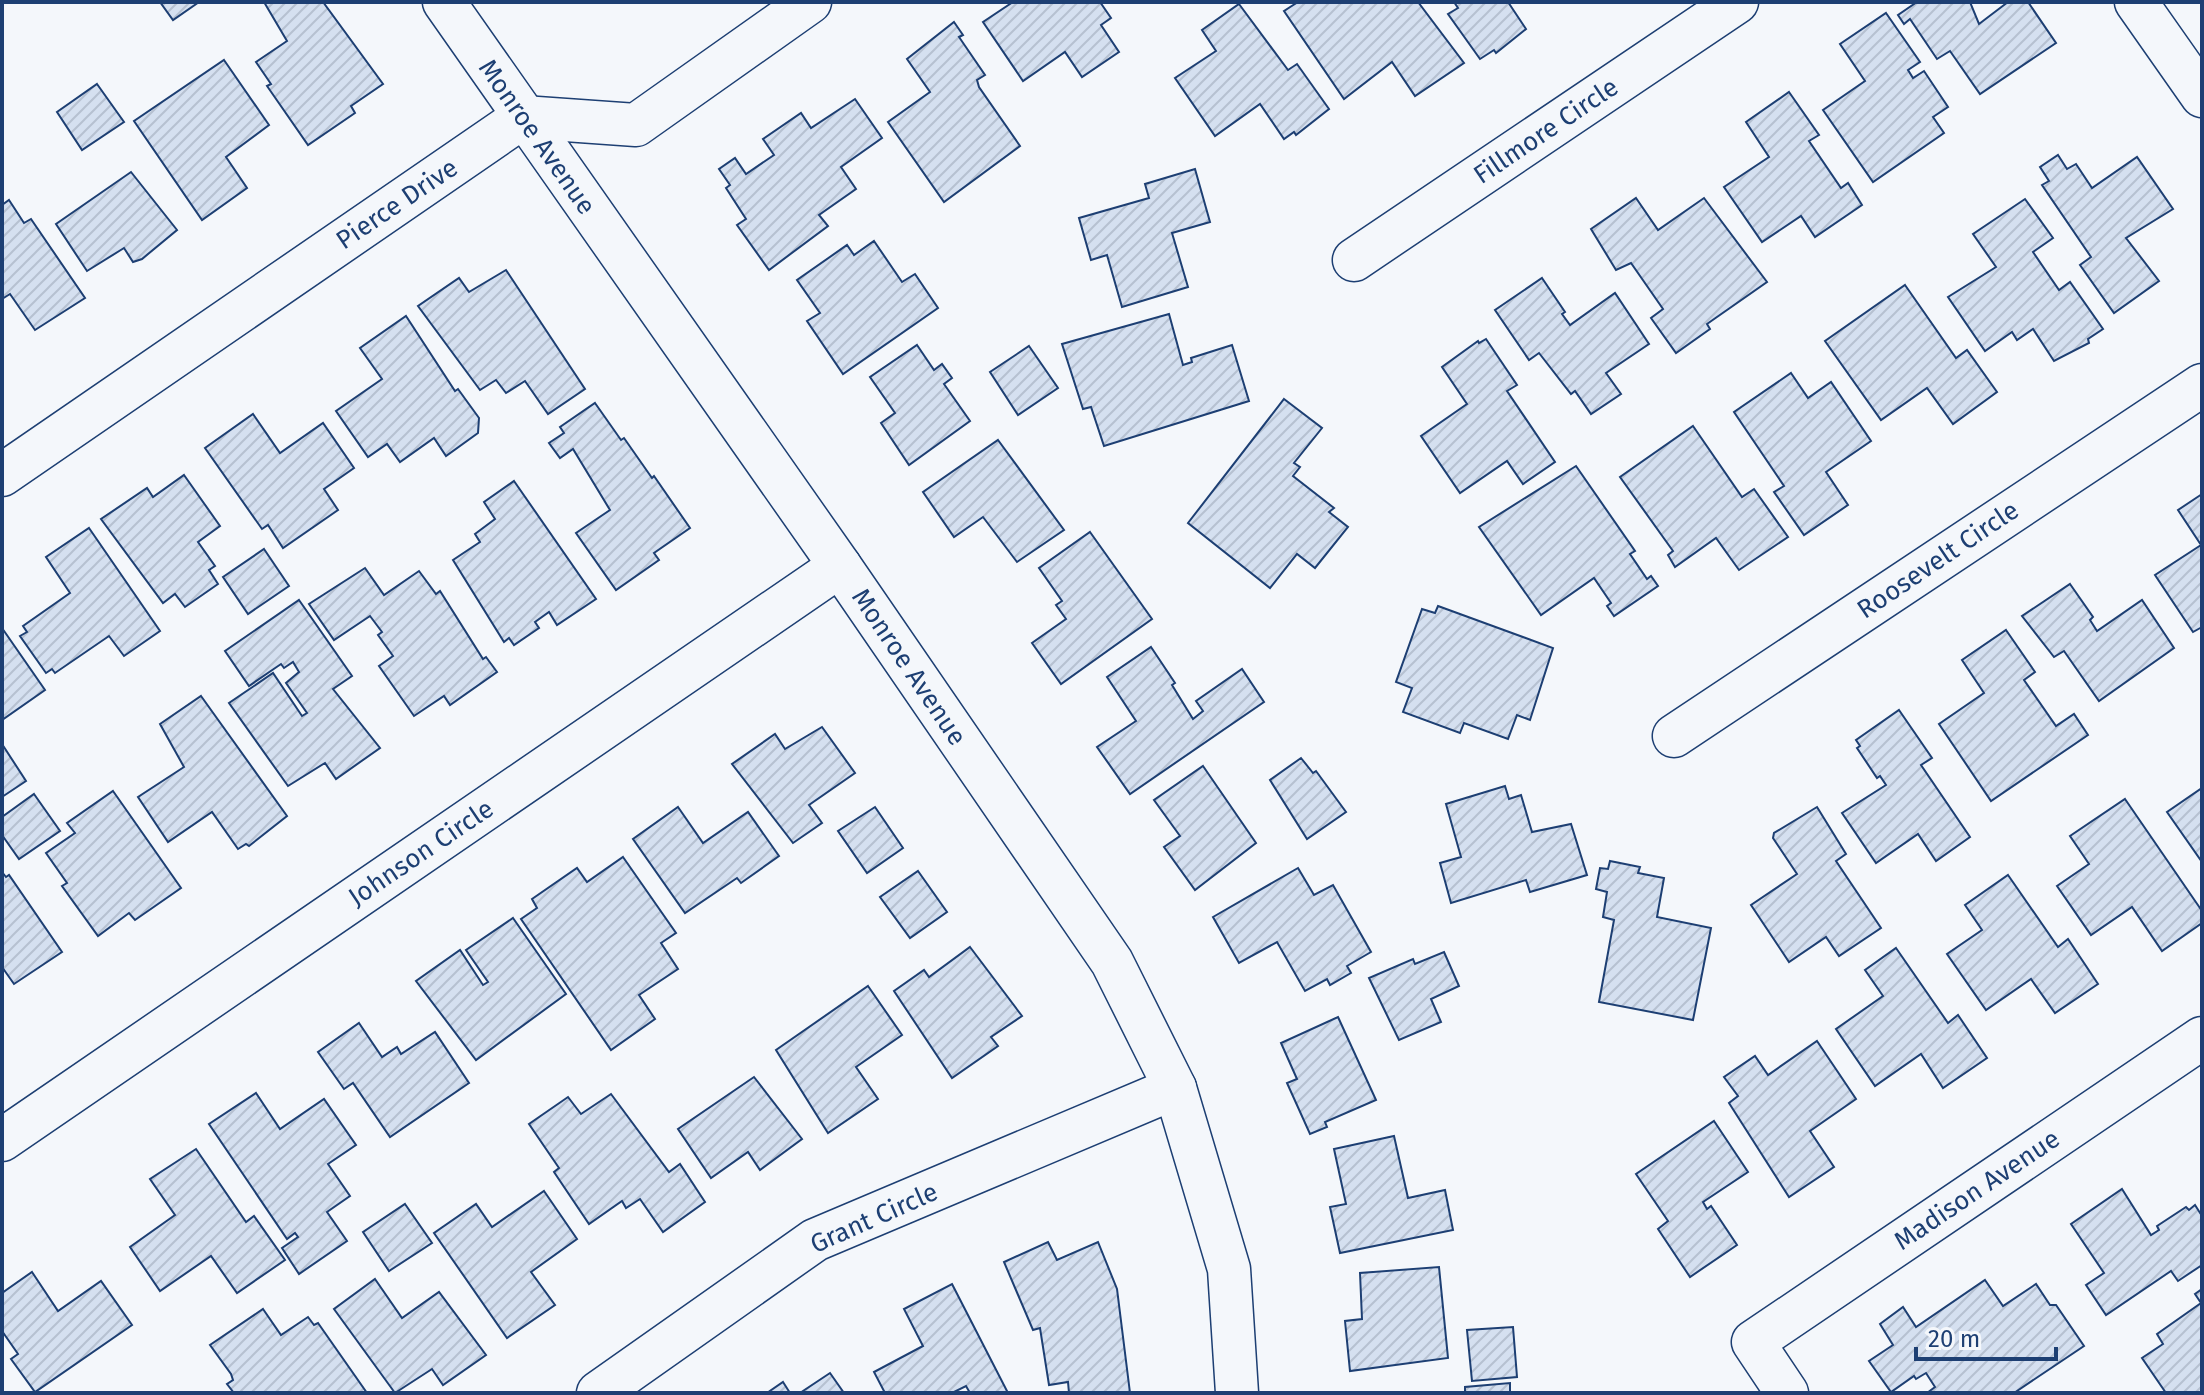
<svg xmlns="http://www.w3.org/2000/svg" width="2204" height="1395" font-family="'Fira Sans',sans-serif">
<defs>
<pattern id="building-hatch" width="6" height="6" patternUnits="userSpaceOnUse" patternTransform="scale(2)"><rect width="6" height="6" fill="#d5e0f0"/><path d="M-1 1l2-2M0 6l6-6M5 7l2-2" fill="none" stroke="#b6c1d1"/></pattern>
</defs>
<rect width="100%" height="100%" fill="#f4f7fb"/>
<!-- building -->
<g fill="url(#building-hatch)" stroke="#1d3f73" stroke-width="2">
<path d="M160,2H199L173,20Z"/>
<path d="M264,2H323L383,84L351,106L355,113L308,145L267,86L271,84L256,62L287,41Z"/>
<path d="M1013,2H1100L1111,18L1101,25L1119,52L1082,77L1065,52L1023,81L983,22Z"/>
<path d="M1298,2H1418L1464,63L1415,96L1392,62L1344,99L1284,11Z"/>
<path d="M1454,2H1508L1526,29L1496,53L1494,50L1480,59L1448,14L1458,8Z"/>
<path d="M1917,2H1970L1979,24L2008,2H2028L2056,43L1980,94L1950,51L1937,59L1910,19L1904,24L1898,15Z"/>
<path d="M1239,4L1288,70L1297,64L1329,109L1296,135L1294,132L1284,139L1260,104L1215,136L1175,78L1216,51L1202,30Z"/>
<path d="M1886,13L1920,62L1908,70L1913,78L1924,71L1948,107L1933,117L1944,133L1873,182L1823,110L1865,81L1840,44Z"/>
<path d="M954,22L963,35L959,37L985,75L977,80L979,87L1020,146L944,202L888,122L930,92L907,59Z"/>
<path d="M224,60L269,125L226,157L247,188L202,220L134,121Z"/>
<path d="M97,84L124,122L82,150L57,112Z"/>
<path d="M1789,92L1819,135L1809,141L1841,188L1848,183L1862,205L1815,237L1801,216L1762,242L1724,187L1769,157L1746,122Z"/>
<path d="M855,99L882,138L841,167L856,189L819,215L828,226L769,270L737,225L746,219L726,188L730,185L719,169L735,158L746,174L774,155L763,139L801,113L811,128Z"/>
<path d="M2058,155L2067,169L2076,164L2092,188L2137,157L2173,209L2126,238L2159,281L2114,313L2080,265L2091,257L2042,185L2049,181L2040,167Z"/>
<path d="M1195,169L1210,222L1172,233L1188,287L1122,307L1107,255L1091,260L1079,218L1149,198L1145,184Z"/>
<path d="M131,172L177,230L142,259L133,262L124,248L87,271L56,224Z"/>
<path d="M1636,198L1658,230L1704,198L1767,282L1707,324L1710,329L1676,353L1651,318L1663,309L1631,263L1616,270L1591,229Z"/>
<path d="M2025,199L2053,238L2033,252L2059,290L2070,282L2103,329L2088,339L2089,343L2054,361L2033,329L2017,340L2012,332L1985,351L1948,297L1996,267L1973,234Z"/>
<path d="M9,200L24,223L31,219L85,298L35,330L10,294L2,299V205Z"/>
<path d="M874,241L902,282L915,274L938,308L843,374L807,321L820,313L797,280L847,245L854,255Z"/>
<path d="M506,270L585,389L548,414L525,381L506,393L496,380L480,390L418,306L459,278L469,292Z"/>
<path d="M1542,278L1565,312L1562,314L1570,325L1615,293L1649,344L1606,373L1621,394L1591,414L1575,391L1571,394L1539,353L1529,360L1495,310Z"/>
<path d="M1905,285L1956,358L1967,350L1997,392L1953,424L1927,388L1881,420L1825,341Z"/>
<path d="M1169,314L1183,365L1192,362L1191,358L1232,345L1249,401L1104,446L1091,407L1083,409L1062,344Z"/>
<path d="M406,316L455,391L458,389L479,418L478,433L446,456L434,438L400,462L387,444L368,457L336,411L382,379L360,348Z"/>
<path d="M1486,339L1517,385L1507,391L1555,462L1523,484L1507,461L1460,493L1421,436L1467,404L1442,367L1478,341L1479,343Z"/>
<path d="M917,345L934,370L942,364L952,378L944,384L970,421L909,465L881,423L895,413L870,377Z"/>
<path d="M1029,346L1058,388L1018,415L990,372Z"/>
<path d="M1791,373L1808,398L1831,382L1871,441L1826,472L1848,505L1804,535L1774,492L1784,486L1734,412Z"/>
<path d="M1284,399L1322,428L1294,463L1300,467L1293,476L1334,508L1329,512L1348,527L1315,568L1297,554L1270,588L1188,523Z"/>
<path d="M595,403L621,440L624,438L652,478L654,476L690,528L654,553L659,560L616,590L576,533L610,510L573,449L560,458L549,443L564,433L560,427Z"/>
<path d="M253,414L280,453L323,423L354,468L324,489L338,510L283,548L268,525L262,529L205,448Z"/>
<path d="M1693,426L1742,497L1754,489L1788,537L1739,570L1716,538L1675,567L1668,555L1673,551L1620,477Z"/>
<path d="M998,440L1064,530L1017,562L983,517L954,537L923,492Z"/>
<path d="M1576,466L1635,551L1630,554L1647,579L1651,576L1658,586L1614,616L1607,606L1611,603L1594,578L1541,615L1479,527Z"/>
<path d="M184,475L220,526L198,542L215,566L209,570L218,584L185,607L175,594L163,603L101,519L147,488L153,497Z"/>
<path d="M514,481L596,599L557,625L549,612L535,622L539,628L514,645L509,638L504,642L453,560L480,542L475,534L495,519L484,502Z"/>
<path d="M2202,494V627L2193,632L2155,575L2201,545L2178,510Z"/>
<path d="M89,528L160,631L124,656L109,636L55,673L52,669L46,673L20,636L27,632L23,626L70,593L46,557Z"/>
<path d="M1090,532L1152,619L1061,684L1032,643L1066,619L1056,605L1062,601L1039,568Z"/>
<path d="M264,549L289,586L248,614L223,577Z"/>
<path d="M365,568L384,595L419,571L436,594L440,591L483,659L486,657L497,672L450,705L444,696L414,716L379,666L393,656L378,635L382,632L370,616L334,640L309,604Z"/>
<path d="M2070,584L2093,617L2090,620L2097,631L2142,600L2174,648L2099,701L2064,651L2054,657L2022,616Z"/>
<path d="M299,600L352,676L333,689L380,748L336,779L325,763L288,786L229,703L273,673L302,716L307,713L286,683L299,672L293,662L284,668L281,664L249,686L225,651Z"/>
<path d="M1438,606L1553,648L1530,720L1517,715L1508,739L1464,723L1460,733L1403,712L1412,688L1396,682L1422,609L1435,613Z"/>
<path d="M2,628L45,690L2,720Z"/>
<path d="M2006,630L2035,672L2024,680L2056,726L2074,714L2088,735L1991,801L1939,724L1984,693L1962,660Z"/>
<path d="M1151,647L1175,683L1172,685L1193,719L1203,711L1196,701L1242,669L1264,702L1130,794L1097,747L1136,721L1107,677Z"/>
<path d="M201,696L287,816L249,846L246,844L238,849L212,812L168,842L138,797L184,767L160,724Z"/>
<path d="M1899,710L1932,758L1921,765L1970,837L1936,861L1918,834L1876,863L1842,813L1886,785L1880,776L1877,778L1857,748L1860,746L1856,740Z"/>
<path d="M822,727L855,773L809,805L822,823L793,843L732,764L775,734L785,749Z"/>
<path d="M2,744L26,781L2,797Z"/>
<path d="M1301,758L1313,773L1316,771L1346,812L1307,839L1270,780Z"/>
<path d="M1203,766L1256,843L1195,890L1164,847L1180,836L1154,800Z"/>
<path d="M1505,786L1509,799L1521,795L1532,832L1571,824L1587,875L1530,892L1526,880L1451,903L1440,863L1461,857L1446,804Z"/>
<path d="M2202,788V862L2167,812Z"/>
<path d="M113,791L181,888L135,920L129,913L98,936L62,886L67,883L46,853L75,833L67,823Z"/>
<path d="M34,794L60,831L19,859L2,835V817Z"/>
<path d="M2125,799L2202,911V923L2162,951L2132,907L2091,935L2057,886L2089,864L2070,836Z"/>
<path d="M678,807L703,843L748,812L779,856L741,883L737,878L685,913L633,839Z"/>
<path d="M875,807L903,848L867,873L838,831Z"/>
<path d="M1817,807L1846,854L1836,861L1881,928L1839,956L1826,937L1789,962L1751,905L1797,874L1773,838L1774,833Z"/>
<path d="M623,857L676,933L661,943L678,969L639,995L655,1019L611,1050L521,919L537,908L532,899L577,868L587,882Z"/>
<path d="M1610,861L1640,867L1638,873L1664,878L1657,917L1711,928L1693,1020L1599,1002L1614,920L1603,917L1607,892L1596,889L1600,868L1608,869Z"/>
<path d="M1298,868L1314,895L1333,885L1371,952L1347,966L1351,973L1330,985L1327,979L1305,991L1277,942L1239,963L1213,917Z"/>
<path d="M918,871L947,912L910,938L880,897Z"/>
<path d="M2,872L6,877L9,875L62,952L14,984L2,967Z"/>
<path d="M2008,875L2058,947L2068,939L2098,984L2055,1013L2031,979L1986,1010L1947,954L1982,930L1965,905Z"/>
<path d="M513,918L566,994L476,1060L416,981L460,950L483,985L488,982L466,950Z"/>
<path d="M970,947L1022,1016L991,1037L998,1046L952,1078L894,991L924,970L929,977Z"/>
<path d="M1896,948L1948,1023L1958,1015L1987,1058L1943,1088L1921,1054L1875,1086L1836,1029L1883,996L1865,970Z"/>
<path d="M1444,952L1459,986L1431,999L1441,1022L1399,1040L1369,978L1413,959L1415,964Z"/>
<path d="M868,986L902,1035L856,1067L878,1099L828,1133L776,1050Z"/>
<path d="M1338,1017L1376,1100L1325,1122L1327,1127L1310,1134L1287,1083L1297,1079L1281,1043Z"/>
<path d="M359,1023L382,1057L397,1047L401,1054L435,1032L469,1083L390,1137L353,1083L344,1089L318,1052Z"/>
<path d="M1817,1041L1856,1099L1810,1131L1834,1167L1789,1197L1729,1103L1738,1096L1724,1077L1755,1056L1768,1075Z"/>
<path d="M754,1077L802,1139L760,1170L748,1152L711,1178L678,1129Z"/>
<path d="M256,1093L280,1129L324,1099L356,1145L328,1164L350,1196L327,1212L347,1241L299,1274L282,1248L298,1237L295,1233L287,1239L209,1124Z"/>
<path d="M611,1094L669,1172L680,1164L705,1202L663,1232L640,1199L626,1208L622,1201L589,1224L554,1172L559,1168L529,1124L568,1097L581,1114Z"/>
<path d="M1714,1121L1748,1172L1703,1202L1707,1209L1711,1206L1737,1245L1690,1277L1658,1229L1668,1221L1636,1174Z"/>
<path d="M1394,1136L1408,1198L1445,1190L1453,1230L1340,1253L1330,1207L1346,1204L1334,1149Z"/>
<path d="M196,1149L246,1222L254,1216L285,1260L237,1293L211,1256L160,1291L130,1247L175,1215L150,1179Z"/>
<path d="M2122,1189L2151,1235L2159,1230L2157,1226L2186,1207L2189,1210L2195,1205L2202,1216V1265L2178,1281L2171,1271L2106,1315L2086,1285L2104,1273L2071,1224Z"/>
<path d="M544,1191L577,1239L531,1272L555,1305L507,1338L434,1233L476,1204L492,1227Z"/>
<path d="M405,1204L432,1243L389,1271L363,1232Z"/>
<path d="M1048,1242L1057,1260L1098,1242L1117,1289L1130,1393H1069L1068,1382L1049,1385L1040,1328L1033,1330L1004,1262Z"/>
<path d="M1439,1267L1448,1358L1350,1371L1345,1321L1362,1319L1360,1273Z"/>
<path d="M32,1272L58,1311L101,1281L132,1325L35,1392L11,1359L18,1354L2,1331V1293Z"/>
<path d="M375,1279L402,1318L439,1292L486,1355L443,1385L432,1369L395,1393L334,1309Z"/>
<path d="M1985,1280L2003,1306L2036,1284L2050,1305H2056L2084,1346L2014,1393H1927L1935,1387L1926,1373L1916,1379L1914,1376L1891,1392L1869,1361L1893,1345L1880,1324L1903,1307L1916,1327Z"/>
<path d="M952,1284L1008,1393H970L966,1386L952,1393H885L874,1372L923,1346L904,1309Z"/>
<path d="M2202,1289V1393H2166L2142,1358L2163,1344L2157,1334L2201,1303L2195,1294Z"/>
<path d="M263,1309L281,1335L308,1317L314,1325L318,1323L367,1393H234L227,1384L233,1380L231,1374L210,1345Z"/>
<path d="M1513,1327L1517,1377L1472,1381L1467,1330Z"/>
<path d="M830,1373L844,1393H800Z"/>
<path d="M783,1382L790,1393H767Z"/>
<path d="M1510,1383V1393H1465V1387Z"/>
</g>
<g fill="none" stroke-linecap="round" stroke-linejoin="round">
<!-- minor casing -->
<g stroke="#1d3f73" stroke-width="45">
<g id="minor">
<path d="M444,2L840,566L1112,962L1175,1088L1229,1269L1237,1393"/>
<path d="M2136,2L2202,96"/>
<path d="M1354,260L1737,2"/>
<path d="M2,475L523,117L636,125L810,2"/>
<path d="M1674,736L2202,385"/>
<path d="M2,1140L840,566"/>
<path d="M598,1393L815,1240L1175,1088"/>
<path d="M1787,1393L1753,1342L2202,1038"/>
</g>
</g>
<!-- minor -->
<use href="#minor" stroke="#f4f7fb" stroke-width="42"/>
</g>
<g text-anchor="middle" dominant-baseline="central" stroke-width="6" stroke-linejoin="round" paint-order="stroke">
<!-- street labels -->
<g font-size="26" fill="#1d3f73" stroke="#f4f7fb">
<text transform="translate(1546 131) rotate(-34)">Fillmore Circle</text>
<text transform="translate(537 137) rotate(55)">Monroe Avenue</text>
<text transform="translate(397 204) rotate(-34)">Pierce Drive</text>
<text transform="translate(1938 560) rotate(-34)">Roosevelt Circle</text>
<text transform="translate(909 667) rotate(56)">Monroe Avenue</text>
<text transform="translate(421 853) rotate(-34)">Johnson Circle</text>
<text transform="translate(1977 1190) rotate(-34)">Madison Avenue</text>
<text transform="translate(874 1218) rotate(-24)">Grant Circle</text>
</g>
</g>
<!-- border -->
<rect width="2204" height="1395" fill="none" stroke="#1d3f73" stroke-width="8"/>
<!-- scale -->
<path d="M1916 1347v12h140v-12" fill="none" stroke="#1d3f73" stroke-width="4"/>
<text x="1928" y="1347" font-size="24" fill="#1d3f73" stroke="#f4f7fb" stroke-width="6" paint-order="stroke">20 m</text>
</svg>
